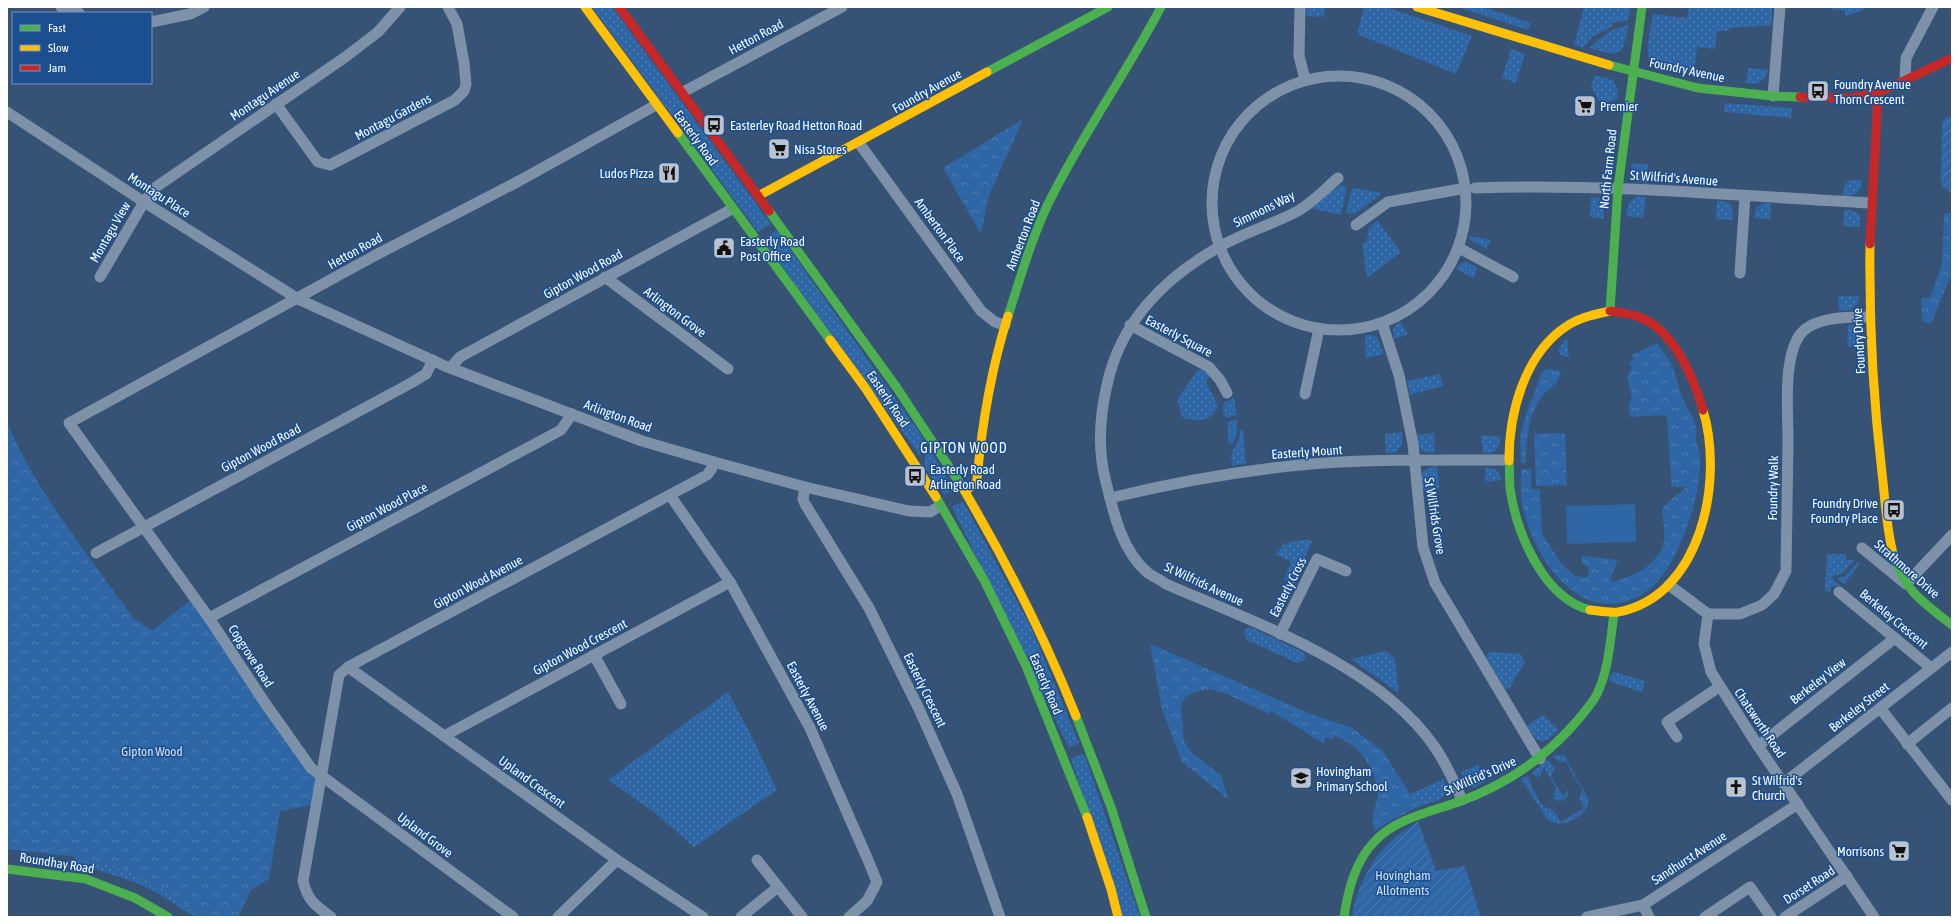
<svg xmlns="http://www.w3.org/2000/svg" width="1959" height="924" font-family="'Asap Condensed',sans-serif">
<defs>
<pattern id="grass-dots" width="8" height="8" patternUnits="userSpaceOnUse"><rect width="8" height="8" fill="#2f66a5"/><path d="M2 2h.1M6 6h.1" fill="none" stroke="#4e7db2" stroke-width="1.8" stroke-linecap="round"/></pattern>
<pattern id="forest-crowns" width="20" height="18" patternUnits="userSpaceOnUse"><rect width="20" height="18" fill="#2f66a5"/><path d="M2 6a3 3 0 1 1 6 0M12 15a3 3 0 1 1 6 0" fill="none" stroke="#4e7db2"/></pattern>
<pattern id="garden-furrows" width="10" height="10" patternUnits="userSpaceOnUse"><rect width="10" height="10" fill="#2f66a5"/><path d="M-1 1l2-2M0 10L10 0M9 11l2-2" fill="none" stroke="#4e7db2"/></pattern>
</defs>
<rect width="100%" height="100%" fill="#365274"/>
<!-- grass -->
<g fill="url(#grass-dots)">
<path d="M592,7H612L771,224L758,232Z"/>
<path d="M1307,7H1325L1324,17L1306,16Z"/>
<path d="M1364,7H1386L1472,36L1456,74L1357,34Z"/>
<path d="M1458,7H1483L1531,23L1528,30Z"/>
<path d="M1584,7H1631L1628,21L1614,22L1611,27L1592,37L1583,48L1574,45Z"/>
<path d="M1689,7H1772V25L1729,28V31H1717L1715,49L1697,47L1694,75L1652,64C1643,51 1651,29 1653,14L1687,18Z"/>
<path d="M1831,7H1866L1861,11L1846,16L1844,10H1833Z"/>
<path d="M1628,25C1623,58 1620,57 1589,48C1601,37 1612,28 1628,25Z"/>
<path d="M1511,49L1525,54L1516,83L1502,78Z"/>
<path d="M1748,68L1768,70L1766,77L1757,84L1746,83Z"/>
<path d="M1595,75L1613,80L1618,89L1617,99L1603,104L1600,103L1591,86Z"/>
<path d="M1725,103L1792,108L1791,118L1724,112Z"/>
<path d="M1631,163L1648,164L1647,184L1633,179Z"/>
<path d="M1851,180H1861L1862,187L1854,195L1843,196C1844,189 1843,183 1851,180Z"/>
<path d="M1340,185L1347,187L1341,215L1310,208Z"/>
<path d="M1352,188L1382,193L1355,214L1346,213Z"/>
<path d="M1637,196L1646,197L1643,218L1626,216L1629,202Z"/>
<path d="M1591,197L1598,198L1603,202L1604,219L1590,217Z"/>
<path d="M1717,201L1727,202L1732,206L1733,220L1716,219Z"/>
<path d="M1763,203H1771L1770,219L1754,218L1756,208Z"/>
<path d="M1844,210C1852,210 1858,211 1861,219L1859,227L1843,226Z"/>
<path d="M1377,220L1401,252L1367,278L1362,244L1367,241L1368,229Z"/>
<path d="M776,230L924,439L920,456L763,240Z"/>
<path d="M1469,236L1491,240L1486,249L1471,240Z"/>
<path d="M1466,262L1478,268L1473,278L1456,269L1461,263Z"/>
<path d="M1838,296H1858L1859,301L1851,310L1839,311Z"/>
<path d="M1400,321L1408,334L1394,339L1393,329Z"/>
<path d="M1852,324L1859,330L1860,347L1847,346L1848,325Z"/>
<path d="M1365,335H1373L1377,337L1384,354L1366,358Z"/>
<path d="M1567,338L1569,358L1561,355L1558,350Z"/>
<path d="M1198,370H1205L1211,376L1207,379L1206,382L1218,405C1214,422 1196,423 1182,417L1177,399Z"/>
<path d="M1440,374L1443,386L1410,395L1407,381Z"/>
<path d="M1234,397L1237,415L1227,418L1223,414V404Z"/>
<path d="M1236,419L1237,421C1237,430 1239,440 1229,445L1227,423Z"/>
<path d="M1240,430H1243L1246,463L1232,466L1231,454L1239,439Z"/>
<path d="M1402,432V445L1396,452L1386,454L1385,434Z"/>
<path d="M1434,433L1435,453C1419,452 1419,451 1416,435Z"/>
<path d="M1481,435L1501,437C1499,449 1496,454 1483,453Z"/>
<path d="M929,448L954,490L944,495L924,466L926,450Z"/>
<path d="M1437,466L1439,488L1422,490C1421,474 1419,469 1437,466Z"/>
<path d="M1485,467C1494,468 1499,470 1501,480L1486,482Z"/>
<path d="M962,502L964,503L1031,627L1079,743L1069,748L952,507Z"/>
<path d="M1307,539L1312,541L1294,584L1284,580L1291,561L1276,555L1283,544Z"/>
<path d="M1827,554H1846V560H1855L1841,574L1833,576V580L1841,586H1832L1829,592L1825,591Z"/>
<path d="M1858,562L1860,564L1844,584L1837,579L1838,578L1844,577Z"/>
<path d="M1250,627L1303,652L1306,657L1304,660L1297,663L1247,640L1244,634L1246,629Z"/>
<path d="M1386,651L1395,659L1399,693L1351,659Z"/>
<path d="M1489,652L1520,654L1525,662L1509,689H1505L1486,656Z"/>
<path d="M1614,672L1645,681L1642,692L1611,682L1608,677Z"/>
<path d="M728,692L751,735L777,790L694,847L655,813L608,780Z"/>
<path d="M1543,715L1559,730C1542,746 1539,745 1527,726Z"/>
<path d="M1081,754L1085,756L1140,917H1123L1071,759Z"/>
<path d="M1556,755H1564L1589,800C1587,817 1561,831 1547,819L1521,779L1527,776L1530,779L1531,786L1544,808L1547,807L1554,811L1561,822L1584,808L1579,799L1582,790L1566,762L1558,761L1553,757Z"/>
<path d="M1548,760L1555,768L1551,776L1563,796L1568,789V796L1562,801H1557L1553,798L1556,788L1544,767L1540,777L1535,776L1532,772Z"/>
<path d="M1478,765L1486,781L1475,787L1468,785L1461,772Z"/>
<path d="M1444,779L1447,792L1443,797L1438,800L1418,807L1410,794Z"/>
<path d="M75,857L85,858L133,871L172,895L203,917C190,917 180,907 170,901C141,881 107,873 74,863Z"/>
</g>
<!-- forest -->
<g fill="url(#forest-crowns)">
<path d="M1023,119L988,198L981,234L943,168Z"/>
<path d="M1944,213H1952V273L1931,324L1922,321L1921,298H1930L1942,264Z"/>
<path d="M1657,343C1662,350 1667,356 1671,363C1676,374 1678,386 1682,397C1686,407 1694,417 1696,427C1697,431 1696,435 1696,439C1696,444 1699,449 1700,454C1701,486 1693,515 1680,544C1672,561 1663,580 1647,591C1585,635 1531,558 1522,502C1520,492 1521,480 1521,469H1531V489H1540L1542,534L1562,564L1575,576L1586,577L1589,574L1588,567C1582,564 1581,562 1582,556L1617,560C1617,568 1609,574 1612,582C1631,577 1657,566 1663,545C1666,535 1663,520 1662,510C1666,500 1679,496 1686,487H1672L1671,482L1667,415L1630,417L1628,405L1632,398L1627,376L1632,368L1629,362L1634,360L1632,355Z"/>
<path d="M1550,369L1561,371C1558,386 1550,386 1542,397C1528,415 1526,441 1526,463H1521L1520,435L1526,415L1541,374L1545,370Z"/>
<path d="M7,422C36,492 90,557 134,619L153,630L194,597L321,775L316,804L280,811L269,879L251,890L238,917H203L172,895L133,871L85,858L7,849Z"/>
<path d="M1565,433L1567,485L1536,486L1534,434Z"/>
<path d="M1150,644L1311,714L1352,728L1383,751L1418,807L1394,819L1375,831C1369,819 1376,807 1378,795C1378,791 1377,787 1376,783C1371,761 1356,744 1335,736L1331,740L1326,737L1323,743L1271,711L1269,714L1227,694L1210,689L1196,692L1185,697L1181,708L1184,741L1193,754L1221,775L1228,799L1182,762L1162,709Z"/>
</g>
<!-- garden -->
<g fill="url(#garden-furrows)">
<path d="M1952,114V194L1941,185L1942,123L1947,116L1949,117Z"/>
<path d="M1418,821L1436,871L1465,866L1481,917H1352C1355,891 1371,860 1390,842C1398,834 1409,828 1418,821Z"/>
</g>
<!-- pitch -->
<path fill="#2f66a5" d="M1635,504L1636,542L1567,544L1566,506Z"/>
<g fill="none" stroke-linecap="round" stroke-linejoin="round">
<!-- street -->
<g stroke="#7d92a8" stroke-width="11">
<path d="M61,7L79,13"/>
<path d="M1300,7L1299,56L1305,79"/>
<path d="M151,22L190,14L204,7"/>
<circle cx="1339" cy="203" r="127"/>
<path d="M1905,81L1906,58L1933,7"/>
<path d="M683,92L842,7"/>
<path d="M1773,96L1780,7"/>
<path d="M276,104L318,162L330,165L455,100L464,91L466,84L464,63L457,24L448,7"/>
<path d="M7,112L144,202L298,299L445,366L642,441L714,462L805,487L909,511L930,512L940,506"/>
<path d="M859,143L981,311L995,322L1005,325"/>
<path d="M1338,178C1325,189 1311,204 1296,212C1271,225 1243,233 1219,247C1164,278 1120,323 1107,385C1100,415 1098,449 1105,478C1113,511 1121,550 1148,573C1154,577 1161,580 1166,584C1255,623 1377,664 1434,746C1446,763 1454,781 1462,800"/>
<path d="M1475,188C1607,183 1739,196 1871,203"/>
<path d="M1356,225L1388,202L1466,188"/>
<path d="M1459,248L1513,277"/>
<path d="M1740,273L1745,196"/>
<path d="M100,277L144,202L156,187L344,58L378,32L400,7"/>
<path d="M605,277L728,369"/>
<path d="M1382,323L1399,375L1413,444L1423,547L1435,583L1540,759"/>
<path d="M1130,325L1209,367L1220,380L1227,393"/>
<path d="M450,368L460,357L732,209"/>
<path d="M1305,394L1319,329"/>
<path d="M805,487L803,499L805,504L869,608L919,709L957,794L1000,917"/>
<path d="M670,495L730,582L810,728L868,860L877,882L867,901L849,917"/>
<path d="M1110,498C1176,482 1243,470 1311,464C1376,459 1443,460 1508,460"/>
<path d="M1862,548L1906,584L1952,535"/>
<path d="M96,553L411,383L426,374L433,360"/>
<path d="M1669,585L1708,614H1740L1762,605L1774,594L1786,571C1787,528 1787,484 1788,441C1788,411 1783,361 1799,336C1812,316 1850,317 1870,317"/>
<path d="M1839,592L1931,668"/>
<path d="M1708,614L1704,644L1711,672L1758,746L1874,917"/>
<path d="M209,618L561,430L572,414"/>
<path d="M1280,634L1317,559L1346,571"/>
<path d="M594,655L621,704"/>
<path d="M348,667L617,860L703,917"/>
<path d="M1880,708L1952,800"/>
<path d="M444,736L730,582"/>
<path d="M1677,737L1667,722L1719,687"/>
<path d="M1907,744L1952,708"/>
<path d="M1758,746L1895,638"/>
<path d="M1784,783L1952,652"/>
<path d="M757,860L802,917"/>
<path d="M1643,905L1649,917"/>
<path d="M331,917C315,905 308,901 303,881L339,675L348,667L707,475L712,468L714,462"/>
<path d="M513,917L311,768L265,703L209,618L69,423L374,256L519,181L656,105"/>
<path d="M558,917L617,860"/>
<path d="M741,917L778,887"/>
<path d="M1587,917L1643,905L1798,804"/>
<path d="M1705,917L1750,887L1771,917"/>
<path d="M1785,917L1847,876"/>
</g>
<!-- fast -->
<g stroke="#4caf50" stroke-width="9">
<path d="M1609,65L1698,88L1773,96L1800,97"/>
<path d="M987,72L1108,7"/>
<path d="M678,133L830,340"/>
<path d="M769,211L897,388L961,485"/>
<path d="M1610,311L1618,188L1642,7"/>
<path d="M1008,316C1020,279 1031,240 1048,204C1081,136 1126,74 1161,7"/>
<path d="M1509,461C1510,470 1509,479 1510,488C1516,532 1543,598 1590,610"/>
<path d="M936,497L985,582L1026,666L1087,817"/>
<path d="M1892,549C1903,590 1920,600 1952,625"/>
<path d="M1076,716L1111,807L1146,917"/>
<path d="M7,869L86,879L135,898L168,917"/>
<path d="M1344,917C1348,890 1355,862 1374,842C1396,818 1431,812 1461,801C1507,784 1545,758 1577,721C1584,712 1592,704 1597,694C1609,669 1610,641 1614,614"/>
</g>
<!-- slow -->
<g stroke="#ffc107" stroke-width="9">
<path d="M585,7L678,133"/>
<path d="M1417,7L1609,65"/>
<path d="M758,196L987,72"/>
<path d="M1870,244C1869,321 1873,397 1882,473C1885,498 1886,524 1892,549"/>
<path d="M830,340L866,389L936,497"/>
<path d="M1509,461C1509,412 1525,351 1570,324C1582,317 1596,314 1610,311"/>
<path d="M961,485C1005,559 1044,636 1076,716"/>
<path d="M965,491L976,483L977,479C982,424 991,369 1008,316"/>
<path d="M1590,610C1599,611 1609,613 1618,612C1702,596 1724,480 1703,410"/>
<path d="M1087,817L1111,889L1118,917"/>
</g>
<!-- jam -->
<g stroke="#c62828" stroke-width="9">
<path d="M619,7L769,211"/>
<path d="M1800,97L1851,98L1878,93L1952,58"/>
<path d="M1870,244L1878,93"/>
<path d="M1610,311C1622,313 1635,314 1646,320C1676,336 1694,379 1703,410"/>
</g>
</g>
<!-- icons -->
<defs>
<g id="bus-square" transform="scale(1.15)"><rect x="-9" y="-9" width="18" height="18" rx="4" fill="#b9c2ce" stroke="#1b4f8f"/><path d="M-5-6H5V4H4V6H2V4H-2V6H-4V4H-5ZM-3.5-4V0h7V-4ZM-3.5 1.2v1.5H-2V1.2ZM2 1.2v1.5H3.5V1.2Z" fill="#111"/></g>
<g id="supermarket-square" transform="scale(1.15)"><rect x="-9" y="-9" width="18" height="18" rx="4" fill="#b9c2ce" stroke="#1b4f8f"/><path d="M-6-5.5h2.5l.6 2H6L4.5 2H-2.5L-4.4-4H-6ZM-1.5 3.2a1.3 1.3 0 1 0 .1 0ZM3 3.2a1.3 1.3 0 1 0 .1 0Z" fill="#111"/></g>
<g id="restaurant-square" transform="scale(1.15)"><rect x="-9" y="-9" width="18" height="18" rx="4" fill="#b9c2ce" stroke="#1b4f8f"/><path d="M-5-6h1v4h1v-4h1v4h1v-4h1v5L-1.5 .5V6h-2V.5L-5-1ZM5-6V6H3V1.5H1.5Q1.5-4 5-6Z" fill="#111"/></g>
<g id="civic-square" transform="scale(1.15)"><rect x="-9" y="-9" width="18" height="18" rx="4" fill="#b9c2ce" stroke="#1b4f8f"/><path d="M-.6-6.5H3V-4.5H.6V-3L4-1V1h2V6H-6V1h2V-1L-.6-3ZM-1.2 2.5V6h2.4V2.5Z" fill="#111"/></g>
<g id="school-square" transform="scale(1.15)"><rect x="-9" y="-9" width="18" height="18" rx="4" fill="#b9c2ce" stroke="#1b4f8f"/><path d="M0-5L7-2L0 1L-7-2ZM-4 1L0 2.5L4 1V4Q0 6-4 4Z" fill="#111"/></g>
<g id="church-square" transform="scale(1.15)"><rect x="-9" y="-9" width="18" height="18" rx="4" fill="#b9c2ce" stroke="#1b4f8f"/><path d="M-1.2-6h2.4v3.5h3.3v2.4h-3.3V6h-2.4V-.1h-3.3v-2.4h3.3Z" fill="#111"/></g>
</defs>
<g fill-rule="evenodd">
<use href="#bus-square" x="1818" y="91"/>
<use href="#supermarket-square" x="1585" y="106"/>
<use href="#bus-square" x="714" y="125"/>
<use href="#supermarket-square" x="779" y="149"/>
<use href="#restaurant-square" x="669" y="173"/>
<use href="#civic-square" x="724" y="248"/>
<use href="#bus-square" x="915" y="476"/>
<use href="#bus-square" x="1894" y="510"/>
<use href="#school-square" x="1301" y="778"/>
<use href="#church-square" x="1736" y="787"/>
<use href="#supermarket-square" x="1899" y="851"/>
</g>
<g text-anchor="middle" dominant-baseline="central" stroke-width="3" stroke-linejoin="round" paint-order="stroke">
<!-- street labels -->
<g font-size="13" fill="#fff" stroke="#1b4f8f">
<text transform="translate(756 37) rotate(-28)">Hetton Road</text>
<text transform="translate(1687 70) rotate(12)">Foundry Avenue</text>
<text transform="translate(927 91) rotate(-29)">Foundry Avenue</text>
<text transform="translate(265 95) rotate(-34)">Montagu Avenue</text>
<text transform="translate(393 117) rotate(-28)">Montagu Gardens</text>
<text transform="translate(696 138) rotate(54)">Easterly Road</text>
<text transform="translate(1608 169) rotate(-84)">North Farm Road</text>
<text transform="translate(1674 178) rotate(4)">St Wilfrid's Avenue</text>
<text transform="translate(159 195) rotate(33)">Montagu Place</text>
<text transform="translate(1264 209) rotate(-26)">Simmons Way</text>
<text transform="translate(940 230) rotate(54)">Amberton Place</text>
<text transform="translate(110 232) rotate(-60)">Montagu View</text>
<text transform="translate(1023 235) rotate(-69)">Amberton Road</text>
<text transform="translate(355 251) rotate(-29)">Hetton Road</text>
<text transform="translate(583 274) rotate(-29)">Gipton Wood Road</text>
<text transform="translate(675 312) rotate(37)">Arlington Grove</text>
<text transform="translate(1179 336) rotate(28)">Easterly Square</text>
<text transform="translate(1859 341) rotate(-93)">Foundry Drive</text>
<text transform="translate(888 399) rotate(56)">Easterly Road</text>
<text transform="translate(618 416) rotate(20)">Arlington Road</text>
<text transform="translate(261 448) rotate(-28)">Gipton Wood Road</text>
<text transform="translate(1307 452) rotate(-4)">Easterly Mount</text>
<text transform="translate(1773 488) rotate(-89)">Foundry Walk</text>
<text transform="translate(387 507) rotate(-28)">Gipton Wood Place</text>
<text transform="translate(1435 516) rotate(81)">St Wilfrids Grove</text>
<text transform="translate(1907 569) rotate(41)">Strathmore Drive</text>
<text transform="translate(478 582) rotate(-28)">Gipton Wood Avenue</text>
<text transform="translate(1204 584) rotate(25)">St Wilfrids Avenue</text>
<text transform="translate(1288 587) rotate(-63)">Easterly Cross</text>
<text transform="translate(1894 619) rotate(40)">Berkeley Crescent</text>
<text transform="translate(580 647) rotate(-28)">Gipton Wood Crescent</text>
<text transform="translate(251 656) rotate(57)">Copgrove Road</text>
<text transform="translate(1818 681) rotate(-38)">Berkeley View</text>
<text transform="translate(1046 684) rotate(67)">Easterly Road</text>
<text transform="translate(925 690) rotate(64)">Easterly Crescent</text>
<text transform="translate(808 696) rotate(62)">Easterly Avenue</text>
<text transform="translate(1859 707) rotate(-38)">Berkeley Street</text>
<text transform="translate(1760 723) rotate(56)">Chatsworth Road</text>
<text transform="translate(1480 776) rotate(-24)">St Wilfrid's Drive</text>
<text transform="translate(532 782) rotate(36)">Upland Crescent</text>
<text transform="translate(425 835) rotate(37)">Upland Grove</text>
<text transform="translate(1689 858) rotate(-33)">Sandhurst Avenue</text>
<text transform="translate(57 863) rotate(9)">Roundhay Road</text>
<text transform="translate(1809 885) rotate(-33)">Dorset Road</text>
</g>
<!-- poi labels -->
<g font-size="13" fill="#fff" stroke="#1b4f8f" text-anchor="start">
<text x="1834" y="84">Foundry Avenue<tspan x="1834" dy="15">Thorn Crescent</tspan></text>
<text x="1600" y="106">Premier</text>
<text x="730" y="125">Easterley Road Hetton Road</text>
<text x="794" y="149">Nisa Stores</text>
<text x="654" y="173" text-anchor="end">Ludos Pizza</text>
<text x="740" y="241">Easterly Road<tspan x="740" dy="15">Post Office</tspan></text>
<text x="930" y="469">Easterly Road<tspan x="930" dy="15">Arlington Road</tspan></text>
<text x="1878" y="503" text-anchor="end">Foundry Drive<tspan x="1878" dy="15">Foundry Place</tspan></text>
<text x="1316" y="771">Hovingham<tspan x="1316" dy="15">Primary School</tspan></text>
<text x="1752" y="780">St Wilfrid's<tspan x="1752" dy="15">Church</tspan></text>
<text x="1884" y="851" text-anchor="end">Morrisons</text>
</g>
<!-- park labels -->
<g font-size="13" fill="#cfe3fa" stroke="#1b4f8f">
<text x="152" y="751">Gipton Wood</text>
<text x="1403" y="875">Hovingham<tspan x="1403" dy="15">Allotments</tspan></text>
</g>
<!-- neighbourhood labels -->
<g font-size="14" letter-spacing="1" fill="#fff" stroke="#1b4f8f">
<text x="964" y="448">GIPTON WOOD</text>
</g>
</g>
<!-- border -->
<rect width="1959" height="924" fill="none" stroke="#ffffff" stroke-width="16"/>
<!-- legend -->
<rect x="12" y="12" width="140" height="72" fill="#1b4f8f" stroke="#7695bc"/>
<rect x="20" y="25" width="20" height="6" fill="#4caf50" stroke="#7695bc"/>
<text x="48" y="32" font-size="12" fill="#ffffff">Fast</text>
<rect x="20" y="45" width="20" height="6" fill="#ffc107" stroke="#7695bc"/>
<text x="48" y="52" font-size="12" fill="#ffffff">Slow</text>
<rect x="20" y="65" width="20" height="6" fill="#c62828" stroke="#7695bc"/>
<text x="48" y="72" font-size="12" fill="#ffffff">Jam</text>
</svg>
